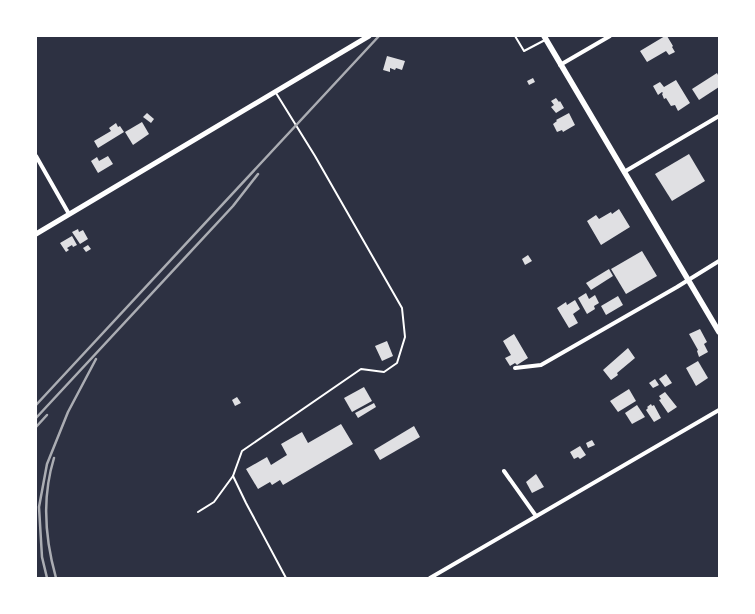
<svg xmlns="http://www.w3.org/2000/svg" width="755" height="614" font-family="'Fira Sans',sans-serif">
<rect width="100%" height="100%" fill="#2d3142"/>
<!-- building -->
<g fill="#e0e0e3">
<path d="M665,36H667L673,46L672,47L675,52L669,55L666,51L647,62L640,51Z"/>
<path d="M387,56L405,61L402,70L396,68L395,70L390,68V72L383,70Z"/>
<path d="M717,73L719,77V87L699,100L692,89Z"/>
<path d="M533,78L535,82L529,85L527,81Z"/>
<path d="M676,80L690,103L678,111L675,105L671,106L666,98L664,99L662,94L663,93L662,92L658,95L653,86L660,82L664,87Z"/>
<path d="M556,98L559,102L560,101L564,108L556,113L551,107L554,105L551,101Z"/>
<path d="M147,113L154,119L151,123L143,117Z"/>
<path d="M569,113L575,125L563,132L562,130L557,132L553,124L557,121L556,120Z"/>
<path d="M142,122L149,134L133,145L125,132Z"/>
<path d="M116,123L118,127L120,126L124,132L98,148L94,141L111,131L109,128Z"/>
<path d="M689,154L705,181L672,201L655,174Z"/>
<path d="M108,156L113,164L98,173L91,161L97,157L99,161Z"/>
<path d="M619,209L630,227L601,245L587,221L596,215L599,219L611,212L612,214Z"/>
<path d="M78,229L79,232L83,230L88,239L80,244L72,232Z"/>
<path d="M72,236L77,245L73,247L72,245L67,248L69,250L66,252L60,243Z"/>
<path d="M88,245L91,249L86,252L83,248Z"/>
<path d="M642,251L657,276L626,294L611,269Z"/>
<path d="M528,255L532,261L525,265L522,259Z"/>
<path d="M609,269L613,276L591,290L586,283Z"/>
<path d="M586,293L589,299L595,295L599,303L594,306L595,309L587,314L578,298Z"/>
<path d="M618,296L623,305L606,315L601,306Z"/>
<path d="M575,300L580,309L573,314L578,323L569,328L557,308L566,302L567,305Z"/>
<path d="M700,329L707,342L704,344L708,352L699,357L697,351L698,350L689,334Z"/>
<path d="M514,334L528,358L517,365L515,363L510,366L505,358L511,355L503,341Z"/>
<path d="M387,341L393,356L382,361L375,346Z"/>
<path d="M628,348L635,358L617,373L618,375L611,380L603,370Z"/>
<path d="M698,361L708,378L696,386L686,368Z"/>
<path d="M666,374L672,383L665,387L659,379Z"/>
<path d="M655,379L659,385L653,388L649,383Z"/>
<path d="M364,387L372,401L352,412L344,398Z"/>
<path d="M629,389L636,401L618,412L610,401Z"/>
<path d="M665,392L677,407L668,413L659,400L661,399L659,396Z"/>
<path d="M237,397L241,403L235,406L232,400Z"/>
<path d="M374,403L376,407L358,418L355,413Z"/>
<path d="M651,404L652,406L654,405L661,418L654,422L646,410L648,408L647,407Z"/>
<path d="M637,405L645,417L632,424L625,413Z"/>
<path d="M341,424L353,444L283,485L280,480L272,485L270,482L258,489L246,469L267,457L271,465L287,455L281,444L302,432L308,443Z"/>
<path d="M414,426L420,437L380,460L374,450Z"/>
<path d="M592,440L595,445L588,448L586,443Z"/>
<path d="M580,446L586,455L580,459L578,457L574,459L570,452Z"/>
<path d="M536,474L544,487L532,493L526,482Z"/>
</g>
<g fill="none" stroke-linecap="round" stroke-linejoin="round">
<!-- service -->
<g stroke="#fff" stroke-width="2">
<path d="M515,36L524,51L545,40"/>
<path d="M276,93L315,156L402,308L405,337L397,363L384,372L361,369L242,451L233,476L246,503L286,578"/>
<path d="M198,512L214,502L233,476"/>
</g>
<!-- minor -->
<g stroke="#fff" stroke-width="4">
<path d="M560,65L610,36"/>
<path d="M36,156L69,214"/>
<path d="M624,172L719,116"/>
<path d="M515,368L541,365L677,287L719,261"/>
<path d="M504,471L536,516"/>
<path d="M430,578L719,410"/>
</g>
<!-- tertiary -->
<path stroke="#fff" stroke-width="5" d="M36,234L369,36"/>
<!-- secondary -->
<path stroke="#fff" stroke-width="5.5" d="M544,36L719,332"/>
<!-- rail -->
<g stroke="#abadb3" stroke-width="2.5">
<path d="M36,405L379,36"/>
<path d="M36,418L233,206L258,174"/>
<path d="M36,427L47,415"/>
<path d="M54,458C42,497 45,539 56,578"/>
<path d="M47,578L42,557L39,507L47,464L68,412L96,359"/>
</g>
</g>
<!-- border -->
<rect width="755" height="614" fill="none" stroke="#ffffff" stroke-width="74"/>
</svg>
